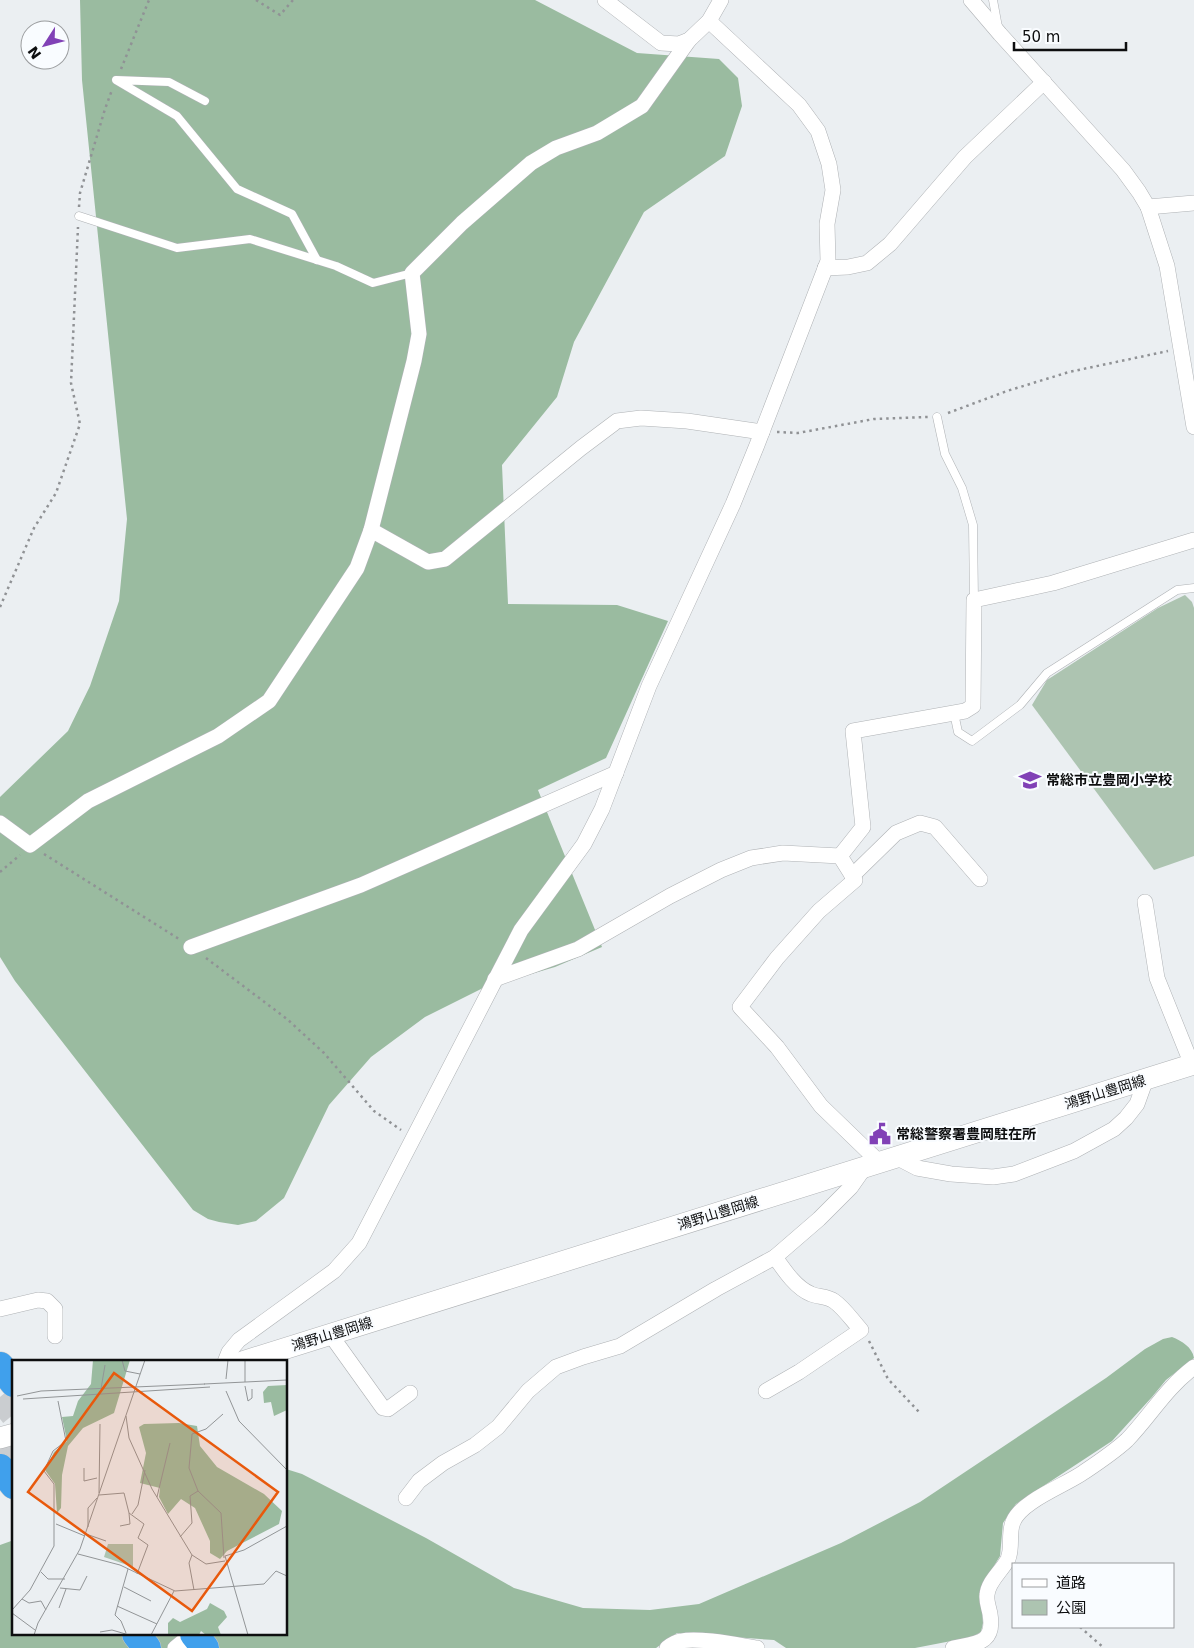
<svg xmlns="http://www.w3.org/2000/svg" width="1194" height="1648" font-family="'DejaVu Sans','Noto Sans JP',sans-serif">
<rect width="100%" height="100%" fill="#ebeff2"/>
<!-- green -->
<path fill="#adc4b1" d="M1185,595L1192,602L1194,608V856L1154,870L1032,705L1047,680L1158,608Z"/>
<!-- forest -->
<g fill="#9abba0">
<path d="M80,0H535L637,53L719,59L738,78L742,106L725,156L644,212L574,342L557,397L502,465L508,604L617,605L668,621L606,758L538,790L602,947L555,967L483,988L425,1017L371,1057L329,1105L284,1198L256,1221L238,1225L219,1222L208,1219L193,1210L15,981L0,957V797L68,731L90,686L119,601L127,519L82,80Z"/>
<path d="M1172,1337C1182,1341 1192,1347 1194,1358L1166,1380L1152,1397L1112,1441L1016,1504L1003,1523L1000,1556L980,1589L983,1623L981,1632L972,1637L915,1648H786L774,1640L677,1633L656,1648H0V1545L14,1540V1634H286V1469L302,1474L426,1538L514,1588L583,1608L650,1610L699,1604L841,1543L920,1502L1106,1378L1145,1349L1163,1339Z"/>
</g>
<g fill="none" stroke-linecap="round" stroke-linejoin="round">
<!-- highway-tunnel -->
<g stroke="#cacdd0" stroke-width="28" stroke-dasharray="28 14" stroke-linecap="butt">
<path d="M0,1397L14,1414"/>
<path d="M0,1440L14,1457"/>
</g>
<!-- lane casing -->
<g stroke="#afb2b5" stroke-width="9">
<g id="lane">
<path d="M993,0L998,27"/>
<path d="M205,101L169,82L116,80L177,116L237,189L292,214L317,260"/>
<path d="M79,216L177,248L250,239L336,266L373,283L412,273"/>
<path d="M937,417L945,454L962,488L973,525L974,600"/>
<path d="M954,713L958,732L972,741L1020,705L1047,673L1177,590L1194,588"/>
</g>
</g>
<!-- street casing -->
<g stroke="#afb2b5" stroke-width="16">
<g id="street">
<path d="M605,0L661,43L679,44L689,40L709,21L721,0"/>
<path d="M971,0L1000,34L1123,170L1139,192L1148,207L1167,266L1194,427"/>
<path d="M1148,207L1194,203"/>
<path d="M825,268L848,267L867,263L890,244L965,157L1044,82"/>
<path d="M371,530L428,562L445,559L581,448L617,421L641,418L687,421L762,432"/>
<path d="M0,823L30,845L88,801L218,736L269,701L357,568L371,530L414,361L419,334L412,273L462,223L531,163L556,148L597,133L642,106L689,40"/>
<path d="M840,856L863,827L853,731L965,711L973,706L974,600L1053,583L1194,540"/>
<path d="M840,856L855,880L819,911L777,958L740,1007L777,1047L821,1106L879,1162"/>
<path d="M852,876L896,833L920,823L935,827L980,879"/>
<path d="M1145,902L1157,978L1192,1065"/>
<path d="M191,947L361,885L616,773"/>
<path d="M495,979L578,949L670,896L721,870L751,858L783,853L840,856"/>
<path d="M896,1157L917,1168L951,1174L993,1177L1014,1174L1074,1151L1114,1129L1126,1118L1137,1104L1146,1079"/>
<path d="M0,1309L38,1300L47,1301L55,1309V1336"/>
<path d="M330,1334L383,1408L388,1409L410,1393"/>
<path d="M225,1362L229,1352L239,1340L334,1271L359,1243L521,930L584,844L602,809L649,686L733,504L757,445L828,261L827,224L833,190L829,164L818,131L799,105L709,21"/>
<path d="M766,1391L799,1372L861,1330C852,1320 844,1308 834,1301C827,1296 818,1297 811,1294C796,1288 784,1270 775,1257"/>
<path d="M406,1498L419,1481L443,1463L475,1445L498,1427L528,1391L556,1367L583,1357L620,1346L716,1289L775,1257L819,1219L851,1187L865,1167"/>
<path d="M175,1648L192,1634"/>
<path d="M667,1648C671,1645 675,1642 681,1641C699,1637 738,1645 757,1648"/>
<path d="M953,1648C977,1643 995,1644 990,1614C989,1608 986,1601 987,1595C988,1581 1002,1571 1008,1559C1013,1547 1008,1534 1013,1522C1021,1501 1066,1485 1084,1472C1099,1462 1114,1452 1127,1440C1151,1415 1165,1389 1194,1367"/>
</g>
</g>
<!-- secondary casing -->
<g stroke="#afb2b5" stroke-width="22">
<g id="secondary">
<path d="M242,1362L1194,1064"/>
<path d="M0,1438L14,1434"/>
</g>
</g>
<!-- highway casing -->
<g stroke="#cacaca" stroke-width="29">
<g id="highway">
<path d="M0,1366L14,1383"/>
<path d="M0,1468L14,1485"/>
<path d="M136,1634L147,1648"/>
<path d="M194,1634L205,1648"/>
</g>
</g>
<!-- path -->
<g stroke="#909295" stroke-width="2.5" stroke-dasharray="2.5 4" stroke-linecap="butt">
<path d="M256,0L280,15L293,0"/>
<path d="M121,69L149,0"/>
<path d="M79,207L80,193L105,109L112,90"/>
<path d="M948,413L1007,391L1069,372L1168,351"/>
<path d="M777,432L798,433L874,419L928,417"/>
<path d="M0,607L34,528L56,493L80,424L71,383L78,227"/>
<path d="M44,854L179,939"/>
<path d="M0,872L20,855"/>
<path d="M206,958L287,1019L324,1053L374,1111L401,1130"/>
<path d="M869,1341L888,1379L919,1412"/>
<path d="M1080,1627L1104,1648"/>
</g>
<!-- lane -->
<use href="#lane" stroke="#fff" stroke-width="8"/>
<!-- street -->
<use href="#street" stroke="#fff" stroke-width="15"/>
<!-- secondary -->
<use href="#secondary" stroke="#fff" stroke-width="21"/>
<!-- highway -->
<use href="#highway" stroke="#40a0ec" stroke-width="28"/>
</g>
<!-- icons -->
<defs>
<g id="school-bare" transform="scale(1.725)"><path d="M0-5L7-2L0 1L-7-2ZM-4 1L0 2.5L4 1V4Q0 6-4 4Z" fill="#8141b6" stroke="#f9fcff" stroke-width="2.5" paint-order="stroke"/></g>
<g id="civic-bare" transform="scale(1.725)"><path d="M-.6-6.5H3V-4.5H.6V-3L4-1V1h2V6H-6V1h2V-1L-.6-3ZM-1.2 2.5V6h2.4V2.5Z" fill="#8141b6" stroke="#f9fcff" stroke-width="2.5" paint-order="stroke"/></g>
</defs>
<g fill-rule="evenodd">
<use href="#school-bare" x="1030" y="780"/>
<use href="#civic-bare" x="880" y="1134"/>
</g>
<g text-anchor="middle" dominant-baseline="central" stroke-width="4" stroke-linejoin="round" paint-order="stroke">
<!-- poi labels -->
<g font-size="14" font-weight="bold" fill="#0d0e0f" stroke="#f9fcff" text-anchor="start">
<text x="1046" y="780">常総市立豊岡小学校</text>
<text x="896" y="1134">常総警察署豊岡駐在所</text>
</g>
<!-- street labels -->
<g font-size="14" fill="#0d0e0f" stroke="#f9fcff">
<text transform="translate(1105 1092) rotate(-17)">鴻野山豊岡線</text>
<text transform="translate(718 1213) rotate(-17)">鴻野山豊岡線</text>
<text transform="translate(332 1334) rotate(-17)">鴻野山豊岡線</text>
</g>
</g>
<!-- overview -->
<g transform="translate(12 1360)">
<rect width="275" height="275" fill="#ebeff2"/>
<path d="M96,184H121V207L92,197Z" fill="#adc4b1"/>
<path d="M81,0H118L102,53L71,68L56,86L50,115L49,148L45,153L43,124L33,110L42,92L55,81L50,57L61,56L66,41L79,24ZM275,25V50L262,56L259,42L252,43L251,32L256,26ZM167,63L185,66L188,86L205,107L252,134L270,151L267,164L215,191L208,199L198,193V181L183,148L169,139L156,154L147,137L148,128L128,123L134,93L127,67L132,64ZM198,243L212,251L215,257L206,267L209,275H194L189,271L187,275H156V263L161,258L168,262L195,249Z" fill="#9abba0"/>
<path fill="none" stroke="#929597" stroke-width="1" d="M110,0L113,11L128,14M214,19L216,0M233,22V0M192,24L275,20M233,26L236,41L240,38V29M89,29L93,5M214,31L227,61L275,110M5,36L29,31L193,24M11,39L198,27M211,54L194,69L180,74L177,108L186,131L209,153L212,198M114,56L117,78L140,129L180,195L194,204L213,201M72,108V121L85,118M87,133L88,64M87,135L112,133L117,153L132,164L126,178L136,185L125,214M145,137L158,83M120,154L126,145L133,110M44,164L73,176M108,166L118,164L117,153M76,167V148L85,138M74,174L94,181M168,177L180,163L178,136L186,131M66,194L108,205L163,231L252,224L264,211L275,216M180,195L177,203L182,230M29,212L36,219H53M112,227L139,241M48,228L68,230L75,216M10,239L17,243L29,241L34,250M105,246L145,264M47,248L54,229M0,250L18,230L42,186V124L32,111L41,91L54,81L46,41M0,253L23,270M88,272L100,270L117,275M114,273L109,261L103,255L116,209M22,275L26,263L68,189L133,0M139,275L162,231M236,275L213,196L232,190L275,166"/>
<path fill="#e8590c" fill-opacity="0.15" stroke="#e8590c" stroke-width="2.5" d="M102,13L266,132L180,251L16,132Z"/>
<rect width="275" height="275" fill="none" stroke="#0d0e0f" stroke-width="2.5"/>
</g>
<!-- legend -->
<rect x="1012" y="1563" width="162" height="65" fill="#f9fcff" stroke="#9b9d9f"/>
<rect x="1022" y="1579" width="25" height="8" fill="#ffffff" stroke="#9b9d9f"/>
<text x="1056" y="1588" font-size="15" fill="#0d0e0f">道路</text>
<rect x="1022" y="1600" width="25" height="15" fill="#adc4b1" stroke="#9b9d9f"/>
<text x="1056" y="1613" font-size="15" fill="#0d0e0f">公園</text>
<!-- north arrow -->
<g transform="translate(45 45) rotate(234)"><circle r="24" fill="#f9fcff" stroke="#9b9d9f"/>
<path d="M0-4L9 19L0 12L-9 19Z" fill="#8141b6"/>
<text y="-8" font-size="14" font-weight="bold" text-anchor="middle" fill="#0d0e0f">N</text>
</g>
<!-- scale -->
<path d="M1014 42v8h112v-8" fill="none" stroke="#0d0e0f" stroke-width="2.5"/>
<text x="1022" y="42" font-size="15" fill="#0d0e0f" stroke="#f9fcff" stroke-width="4" paint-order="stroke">50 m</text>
</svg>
